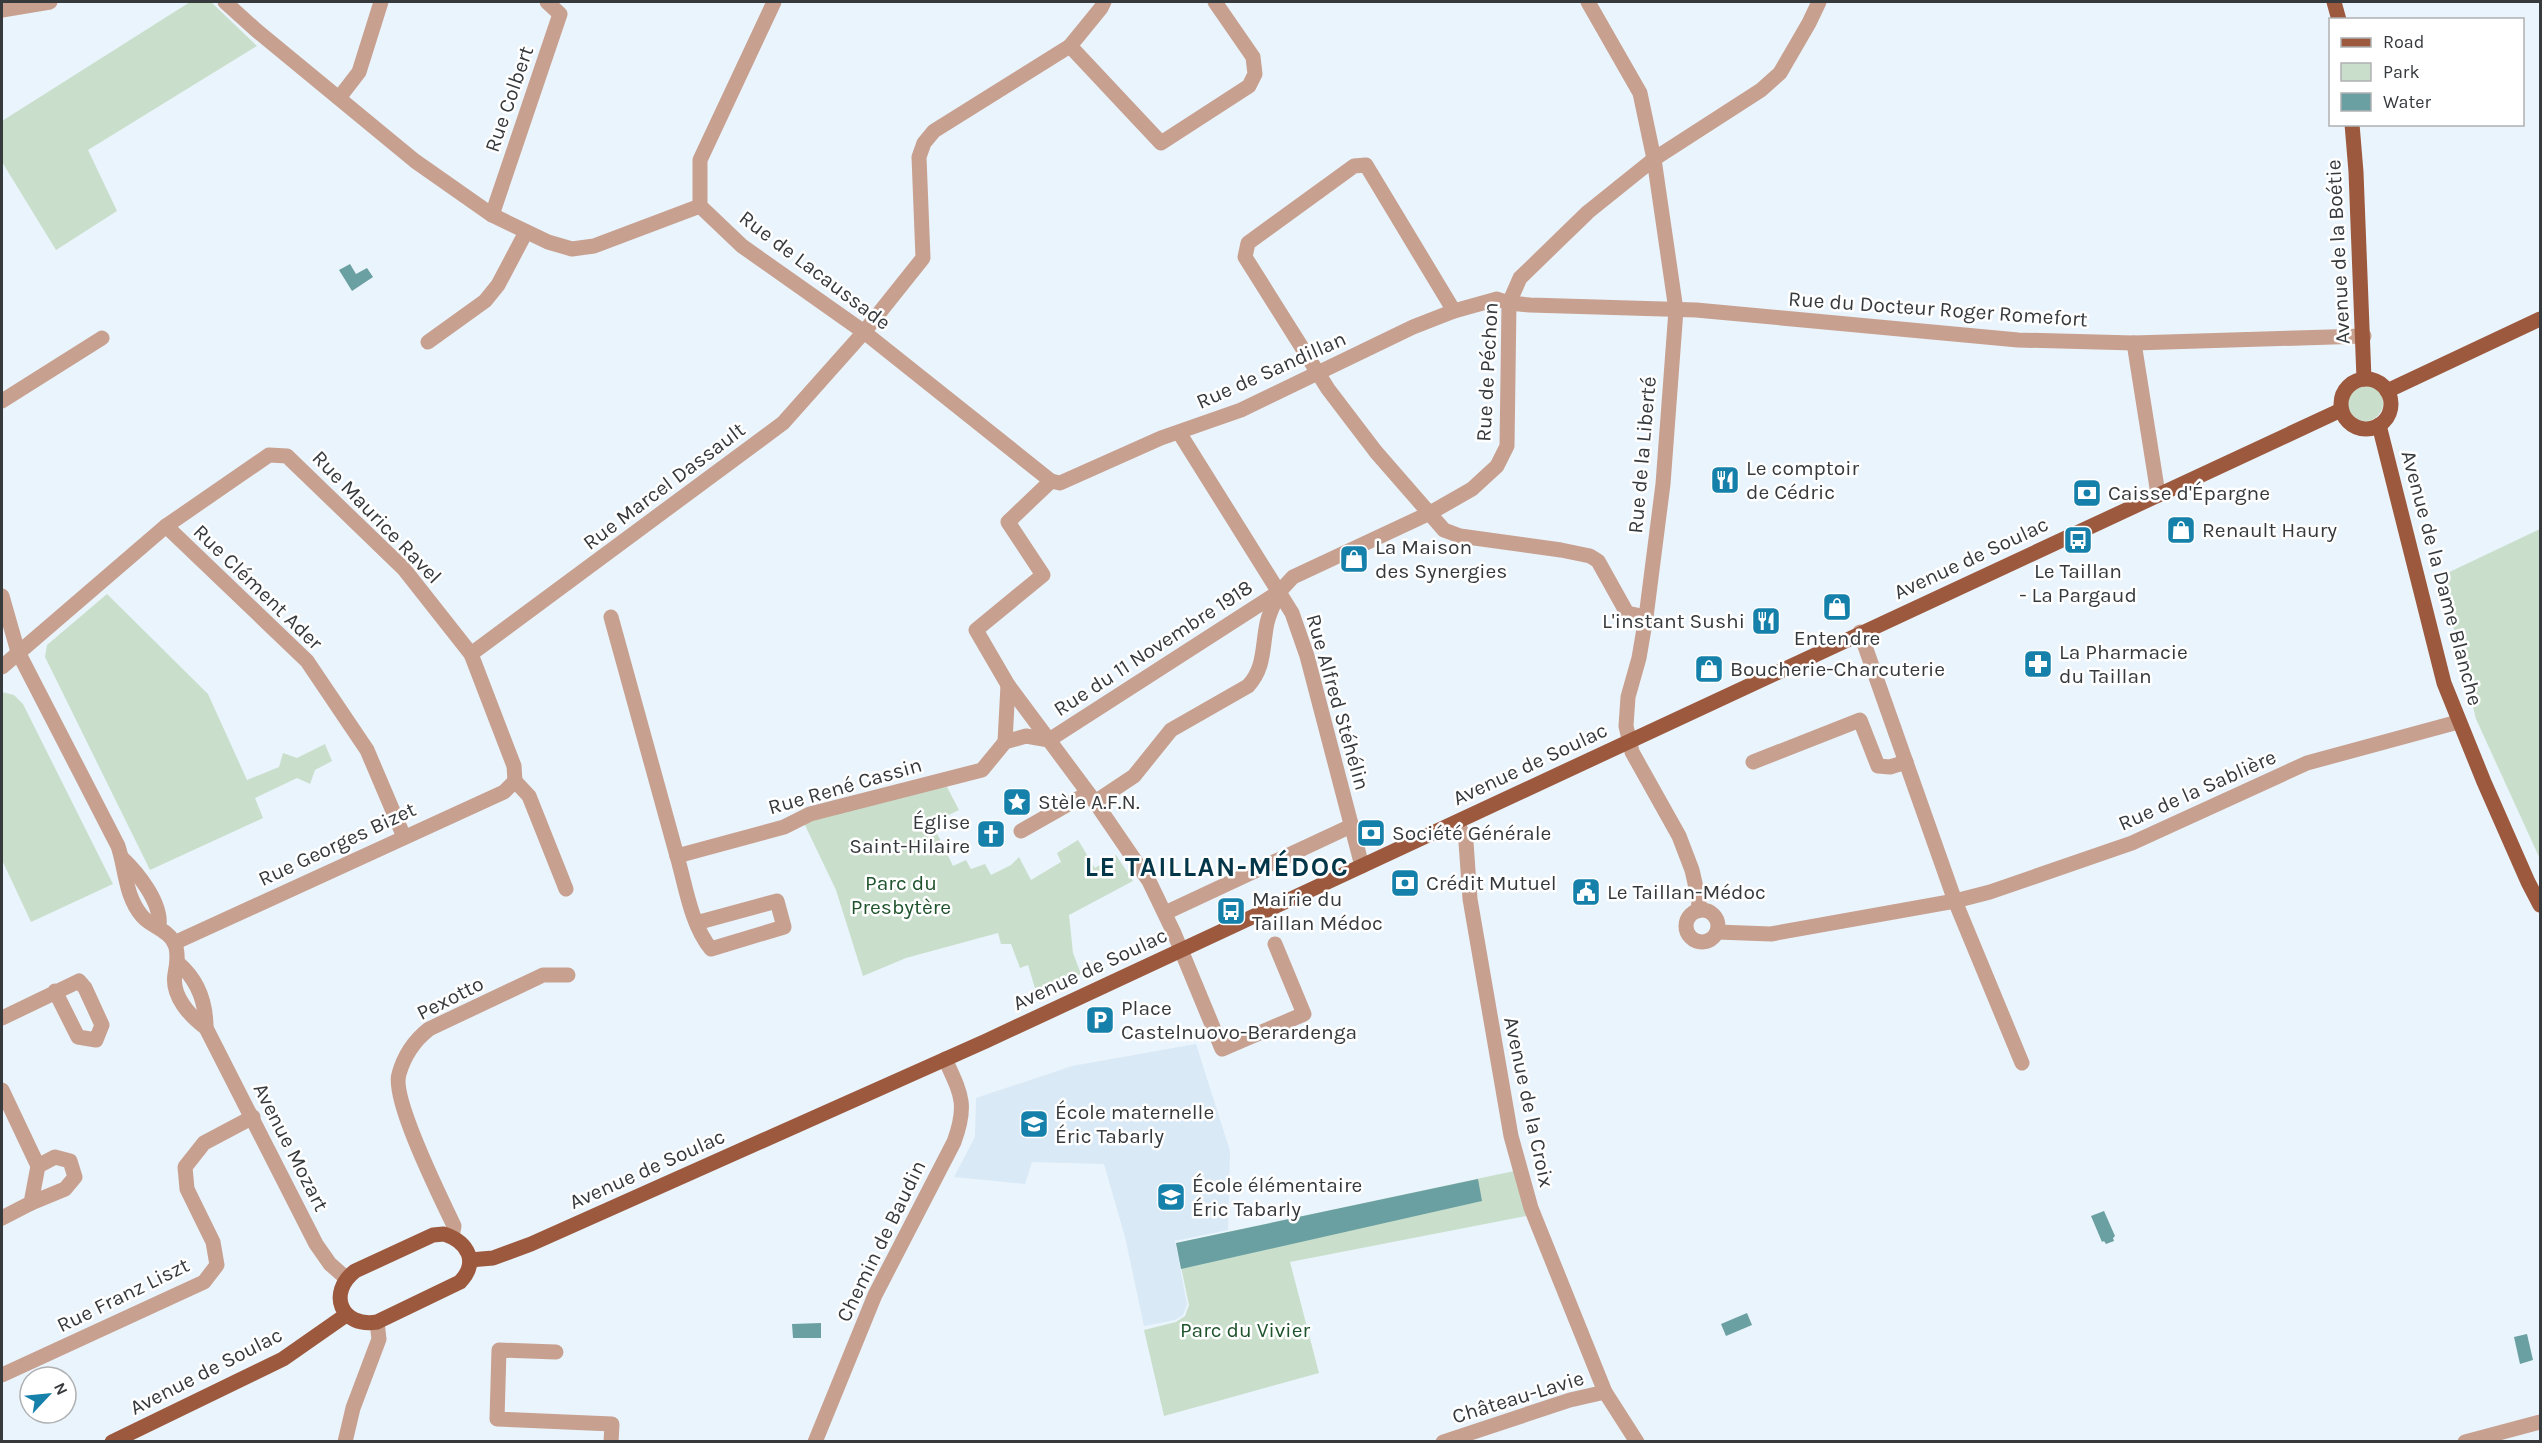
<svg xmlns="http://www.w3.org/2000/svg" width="2542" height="1443" font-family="Karla,sans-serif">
<rect width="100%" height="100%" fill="#eaf4fc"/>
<!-- built -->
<path fill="#d9e9f6" d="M1196,1044L1230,1151L1228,1230L1175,1241L1187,1304L1183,1315L1175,1320L1144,1326L1125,1237L1104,1164L1032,1162L1025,1184L954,1177L975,1137L976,1098L1072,1066Z"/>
<!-- green -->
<g fill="#c9dfcc">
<path d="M190,2H211L257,46L88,150L117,211L56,250L2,162V121Z"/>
<circle cx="2365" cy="403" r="18"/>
<path d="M2540,529V859L2476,719L2441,576Z"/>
<path d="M107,594L208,694L247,780L279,767L283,753L297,758L325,744L332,761L315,770L310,784L297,778L255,798L263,818L150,870L45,657L47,645Z"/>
<path d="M2,692L14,695L23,704L113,884L31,922L2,860Z"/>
<path d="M946,785L959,810L932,823L953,866L966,860L971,869L985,864L991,875L1011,865L1019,857L1031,880L1061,862L1057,853L1078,840L1095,868L1116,855L1133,881L1069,915L1073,953L1081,974L1037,995L1028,965L1020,968L1011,944H1001L998,933L906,958L863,976L836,890L802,819Z"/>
<path d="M1514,1171L1526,1216L1290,1262L1319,1373L1164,1416L1144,1330L1176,1322L1185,1316L1189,1305L1176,1243Z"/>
</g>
<!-- water -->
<g fill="#6ba0a2">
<path d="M350,264L356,274L367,268L373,277L352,291L339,270Z"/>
<path d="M1478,1179L1482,1201L1181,1269L1176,1243Z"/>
<path d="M2104,1211L2115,1236L2113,1238L2114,1241L2106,1244L2104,1241L2102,1242L2091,1216Z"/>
<path d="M1747,1313L1752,1325L1726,1336L1721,1324Z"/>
<path d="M821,1323V1338H793L792,1324Z"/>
<path d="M2527,1334L2533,1360L2520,1364L2514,1337Z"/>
</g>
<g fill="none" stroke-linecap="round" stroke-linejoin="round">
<!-- minor -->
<g stroke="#c7a090" stroke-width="15">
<path d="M225,2L256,30L415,161L492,215L548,242L572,249L594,246L700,206"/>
<path d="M774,2L700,160V206L742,246L864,332L1051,481L1060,483L1161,438L1241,410L1413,327L1454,311L1497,299L1509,303L1530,305L1696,310L2018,340L2134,343L2364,336"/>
<path d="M1588,2L1640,93L1654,159L1676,310L1663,484L1646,617L1639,658L1628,697L1626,726L1632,752L1679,836L1692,870L1699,901L1698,911"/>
<path d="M2,10L50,2"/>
<path d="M1070,46L1161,143L1249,86L1255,74L1253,57L1215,2"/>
<path d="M339,98L359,72L381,2"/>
<path d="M492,215L560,14L547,2"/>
<path d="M1454,311L1366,165L1354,166L1248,243L1245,257L1328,389L1376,452L1444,530L1460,536L1561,550L1590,556L1598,561L1627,613L1646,617"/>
<path d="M428,342L485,301L498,285L526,232"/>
<path d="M2134,343L2158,494"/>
<path d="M2,401L102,338"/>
<path d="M1180,434L1292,613L1307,656L1362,866"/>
<path d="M1051,481L1008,522L1043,575L976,630L1008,685L1095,802L1149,881L1174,933L1222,1049L1304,1014L1275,944"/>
<path d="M166,526L307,661L367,750L404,837"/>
<path d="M2,596L18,652L118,846C126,870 125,896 142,916C151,927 166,928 174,942C179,952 177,964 175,974C171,996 190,1016 206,1028L316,1244L330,1264L346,1278"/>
<path d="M611,617L677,856L784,827L810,814L982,770L1005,742L1026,736L1049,740L1279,592L1293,577L1430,513L1472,489L1497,466L1507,446L1509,303L1520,278L1588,212L1654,159L1761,90L1780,73L1809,23L1819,2"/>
<path d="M1860,632L1955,901L2022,1063"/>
<path d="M471,654L783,423L864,332L923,258L919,157L924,143L934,131L1070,46L1101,8L1104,2"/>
<path d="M2,667L166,526L269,455L287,456L404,569L471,654L514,766L515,781"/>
<path d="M1005,742L1008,685"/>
<path d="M1753,762L1860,720L1878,766L1890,767L1906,762"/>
<path d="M515,781L529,796L566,889"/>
<path d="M1095,802L1134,776L1171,730L1248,686C1265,668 1262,647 1267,623C1269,613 1275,602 1279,592"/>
<path d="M1457,822L1466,842L1470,899L1511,1136L1531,1208L1605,1392L1637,1442"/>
<path d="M1021,831L1088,793"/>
<path d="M677,856C686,887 691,925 711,949L784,927L777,901L696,923"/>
<path d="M122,858C138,873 162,903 159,926"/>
<circle cx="1702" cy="926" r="16"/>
<path d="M1165,913L1351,826"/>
<path d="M1717,932L1771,934L1955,901L1990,892L2132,843L2307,763L2458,722"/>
<path d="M174,943L504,792L515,781"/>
<path d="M178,963C198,980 206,1003 206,1028"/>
<path d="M2,1018L79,981L85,988L102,1025L96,1040L78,1037L55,991"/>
<path d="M2,1090L38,1166L31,1203L2,1218"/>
<path d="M31,1203L65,1189L75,1177L70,1161L55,1157L38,1166"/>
<path d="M452,1237L454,1226C441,1198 391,1099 399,1074C404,1056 415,1040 429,1029L543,975H568"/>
<path d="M556,1352L499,1350L497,1419L612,1424L611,1442"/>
<path d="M2,1375L204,1282L217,1265L213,1242L187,1189L185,1167L204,1143L253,1117"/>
<path d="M345,1442L353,1408L379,1339L377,1322"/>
<path d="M815,1442L875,1295L954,1142C968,1104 961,1094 945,1059"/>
<path d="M1443,1442L1570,1400L1605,1392"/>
<path d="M2465,1442L2540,1422"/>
</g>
<!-- major -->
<g stroke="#9d593e" stroke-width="15">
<path d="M2334,2L2339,20"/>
<path d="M2352,124L2356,172L2364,379"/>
<circle cx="2366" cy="404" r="25"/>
<path d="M2387,391L2540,319"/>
<path d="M2379,425L2444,683L2484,782L2528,882L2540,905"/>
<path d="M444,1234C468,1242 479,1262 460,1282L377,1322C341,1328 327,1293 355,1271L433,1235Z"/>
<path d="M470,1260L493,1258L531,1244L986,1041L2341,410"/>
<path d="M112,1442L283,1359L346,1315"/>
</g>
</g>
<!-- icons -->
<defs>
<g id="restaurant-square" transform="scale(1.5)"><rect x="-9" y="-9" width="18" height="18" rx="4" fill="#1580a9" stroke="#fff"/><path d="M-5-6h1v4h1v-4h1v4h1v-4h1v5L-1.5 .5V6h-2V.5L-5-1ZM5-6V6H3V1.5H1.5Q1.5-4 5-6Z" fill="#fff"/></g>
<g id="bank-square" transform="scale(1.5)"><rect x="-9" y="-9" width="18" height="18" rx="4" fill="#1580a9" stroke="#fff"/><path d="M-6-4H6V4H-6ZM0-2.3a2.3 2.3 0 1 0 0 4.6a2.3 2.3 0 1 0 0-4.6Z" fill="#fff"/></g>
<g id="shop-square" transform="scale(1.5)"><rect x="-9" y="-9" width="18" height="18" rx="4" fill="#1580a9" stroke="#fff"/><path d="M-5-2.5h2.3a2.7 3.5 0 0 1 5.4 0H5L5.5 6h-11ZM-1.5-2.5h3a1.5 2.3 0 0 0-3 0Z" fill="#fff"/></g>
<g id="bus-square" transform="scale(1.5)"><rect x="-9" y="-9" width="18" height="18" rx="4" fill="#1580a9" stroke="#fff"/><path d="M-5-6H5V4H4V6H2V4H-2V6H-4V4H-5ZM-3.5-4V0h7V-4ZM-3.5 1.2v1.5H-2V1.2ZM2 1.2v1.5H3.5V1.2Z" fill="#fff"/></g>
<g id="pharmacy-square" transform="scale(1.5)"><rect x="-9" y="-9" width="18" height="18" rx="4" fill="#1580a9" stroke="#fff"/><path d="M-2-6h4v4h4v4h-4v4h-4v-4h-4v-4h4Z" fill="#fff"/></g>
<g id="sight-square" transform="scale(1.5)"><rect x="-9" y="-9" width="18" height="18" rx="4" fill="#1580a9" stroke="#fff"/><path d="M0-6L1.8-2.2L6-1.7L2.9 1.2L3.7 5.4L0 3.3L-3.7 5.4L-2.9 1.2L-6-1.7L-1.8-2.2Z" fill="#fff"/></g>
<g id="church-square" transform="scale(1.5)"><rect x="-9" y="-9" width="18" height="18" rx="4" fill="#1580a9" stroke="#fff"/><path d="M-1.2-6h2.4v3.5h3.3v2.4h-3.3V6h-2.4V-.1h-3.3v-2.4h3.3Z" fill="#fff"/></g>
<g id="civic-square" transform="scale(1.5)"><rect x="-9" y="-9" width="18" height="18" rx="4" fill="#1580a9" stroke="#fff"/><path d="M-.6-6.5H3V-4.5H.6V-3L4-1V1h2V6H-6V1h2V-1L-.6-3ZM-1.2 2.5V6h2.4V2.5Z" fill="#fff"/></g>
<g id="parking-square" transform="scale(1.5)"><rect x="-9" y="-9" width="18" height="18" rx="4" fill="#1580a9" stroke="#fff"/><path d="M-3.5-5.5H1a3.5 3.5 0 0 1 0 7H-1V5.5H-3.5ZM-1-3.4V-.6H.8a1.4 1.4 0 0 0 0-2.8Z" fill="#fff"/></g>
<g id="school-square" transform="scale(1.5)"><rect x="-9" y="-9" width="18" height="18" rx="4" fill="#1580a9" stroke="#fff"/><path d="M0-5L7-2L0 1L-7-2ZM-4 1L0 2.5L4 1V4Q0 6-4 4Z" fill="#fff"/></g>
</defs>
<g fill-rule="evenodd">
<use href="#restaurant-square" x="1725" y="480"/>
<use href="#bank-square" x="2087" y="493"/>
<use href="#shop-square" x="2181" y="530"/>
<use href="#bus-square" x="2078" y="540"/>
<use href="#shop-square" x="1354" y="559"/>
<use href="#shop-square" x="1837" y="607"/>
<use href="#restaurant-square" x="1766" y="621"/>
<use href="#pharmacy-square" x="2038" y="664"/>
<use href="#shop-square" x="1709" y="669"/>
<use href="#sight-square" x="1017" y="802"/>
<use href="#bank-square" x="1371" y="833"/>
<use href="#church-square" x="991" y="834"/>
<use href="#bank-square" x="1405" y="883"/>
<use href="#civic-square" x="1586" y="892"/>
<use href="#bus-square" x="1231" y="911"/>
<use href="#parking-square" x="1100" y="1020"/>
<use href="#school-square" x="1034" y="1124"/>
<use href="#school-square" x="1171" y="1197"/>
</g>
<g text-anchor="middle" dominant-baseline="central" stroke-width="5" stroke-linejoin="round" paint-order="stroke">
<!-- street labels -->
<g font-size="21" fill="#363a3d" stroke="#fff">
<text transform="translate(509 99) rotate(-71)">Rue Colbert</text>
<text transform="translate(2338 252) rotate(-93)">Avenue de la Boétie</text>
<text transform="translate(815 270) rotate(37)">Rue de Lacaussade</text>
<text transform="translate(1938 309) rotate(4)">Rue du Docteur Roger Romefort</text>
<text transform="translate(1271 370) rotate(-24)">Rue de Sandillan</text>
<text transform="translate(1487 372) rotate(-87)">Rue de Péchon</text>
<text transform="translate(1642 455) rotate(-85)">Rue de la Liberté</text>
<text transform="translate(664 486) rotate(-37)">Rue Marcel Dassault</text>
<text transform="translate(377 517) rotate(46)">Rue Maurice Ravel</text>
<text transform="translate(1971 558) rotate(-25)">Avenue de Soulac</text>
<text transform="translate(2442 578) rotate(75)">Avenue de la Dame Blanche</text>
<text transform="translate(258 587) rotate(44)">Rue Clément Ader</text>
<text transform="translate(1153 648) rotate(-33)">Rue du 11 Novembre 1918</text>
<text transform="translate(1338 702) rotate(74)">Rue Alfred Stéhélin</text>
<text transform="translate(1530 764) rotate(-25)">Avenue de Soulac</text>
<text transform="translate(845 786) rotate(-16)">Rue René Cassin</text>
<text transform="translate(2197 790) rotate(-24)">Rue de la Sablière</text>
<text transform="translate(337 844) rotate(-25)">Rue Georges Bizet</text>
<text transform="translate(1090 969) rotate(-25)">Avenue de Soulac</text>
<text transform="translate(450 998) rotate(-27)">Pexotto</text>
<text transform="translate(1529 1102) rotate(78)">Avenue de la Croix</text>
<text transform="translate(291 1147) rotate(63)">Avenue Mozart</text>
<text transform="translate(647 1169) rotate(-24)">Avenue de Soulac</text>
<text transform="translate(881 1241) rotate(-64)">Chemin de Baudin</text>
<text transform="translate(123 1295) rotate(-26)">Rue Franz Liszt</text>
<text transform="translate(206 1371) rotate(-27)">Avenue de Soulac</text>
<text transform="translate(1518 1397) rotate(-17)">Château-Lavie</text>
</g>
<!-- poi labels -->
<g font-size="21" fill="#363a3d" stroke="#fff" text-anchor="start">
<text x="1746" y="468">Le comptoir<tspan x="1746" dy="24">de Cédric</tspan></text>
<text x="2108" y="493">Caisse d'Épargne</text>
<text x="2202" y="530">Renault Haury</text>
<text x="1375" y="547">La Maison<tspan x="1375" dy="24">des Synergies</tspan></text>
<text x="2078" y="571" text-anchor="middle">Le Taillan<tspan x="2078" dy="24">- La Pargaud</tspan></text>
<text x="1745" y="621" text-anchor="end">L'instant Sushi</text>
<text x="1837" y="638" text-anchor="middle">Entendre</text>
<text x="2059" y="652">La Pharmacie<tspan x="2059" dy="24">du Taillan</tspan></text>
<text x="1730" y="669">Boucherie-Charcuterie</text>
<text x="1038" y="802">Stèle A.F.N.</text>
<text x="970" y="822" text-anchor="end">Église<tspan x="970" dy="24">Saint-Hilaire</tspan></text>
<text x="1392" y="833">Société Générale</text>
<text x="1426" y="883">Crédit Mutuel</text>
<text x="1607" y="892">Le Taillan-Médoc</text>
<text x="1252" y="899">Mairie du<tspan x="1252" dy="24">Taillan Médoc</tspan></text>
<text x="1121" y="1008">Place<tspan x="1121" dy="24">Castelnuovo-Berardenga</tspan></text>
<text x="1055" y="1112">École maternelle<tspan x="1055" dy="24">Éric Tabarly</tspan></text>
<text x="1192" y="1185">École élémentaire<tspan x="1192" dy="24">Éric Tabarly</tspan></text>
</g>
<!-- park labels -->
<g font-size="21" fill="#1e532c" stroke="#fff">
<text x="901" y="883">Parc du<tspan x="901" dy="24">Presbytère</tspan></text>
<text x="1245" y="1330">Parc du Vivier</text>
</g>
<!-- district labels -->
<g font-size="27" font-weight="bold" letter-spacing="1.5" fill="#033649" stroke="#fff">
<text x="1217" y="867">LE TAILLAN-MÉDOC</text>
</g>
</g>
<!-- border -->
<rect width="2542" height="1443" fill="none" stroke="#363a3d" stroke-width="6"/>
<!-- legend -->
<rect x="2329" y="18" width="195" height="108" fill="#ffffff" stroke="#afb0b1" stroke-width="1.5"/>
<rect x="2341" y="38" width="30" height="9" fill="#9d593e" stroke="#afb0b1" stroke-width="1.5"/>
<text x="2383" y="48" font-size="18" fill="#363a3d">Road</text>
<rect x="2341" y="63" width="30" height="18" fill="#c9dfcc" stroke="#afb0b1" stroke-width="1.5"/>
<text x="2383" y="78" font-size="18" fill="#363a3d">Park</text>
<rect x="2341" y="93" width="30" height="18" fill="#6ba0a2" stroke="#afb0b1" stroke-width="1.5"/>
<text x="2383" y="108" font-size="18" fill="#363a3d">Water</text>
<!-- north arrow -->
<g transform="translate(48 1395) rotate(64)"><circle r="28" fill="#ffffff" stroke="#afb0b1" stroke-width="1.5"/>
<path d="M0-4.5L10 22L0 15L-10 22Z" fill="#1580a9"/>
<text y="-9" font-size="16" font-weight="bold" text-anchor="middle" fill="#363a3d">N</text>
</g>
</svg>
